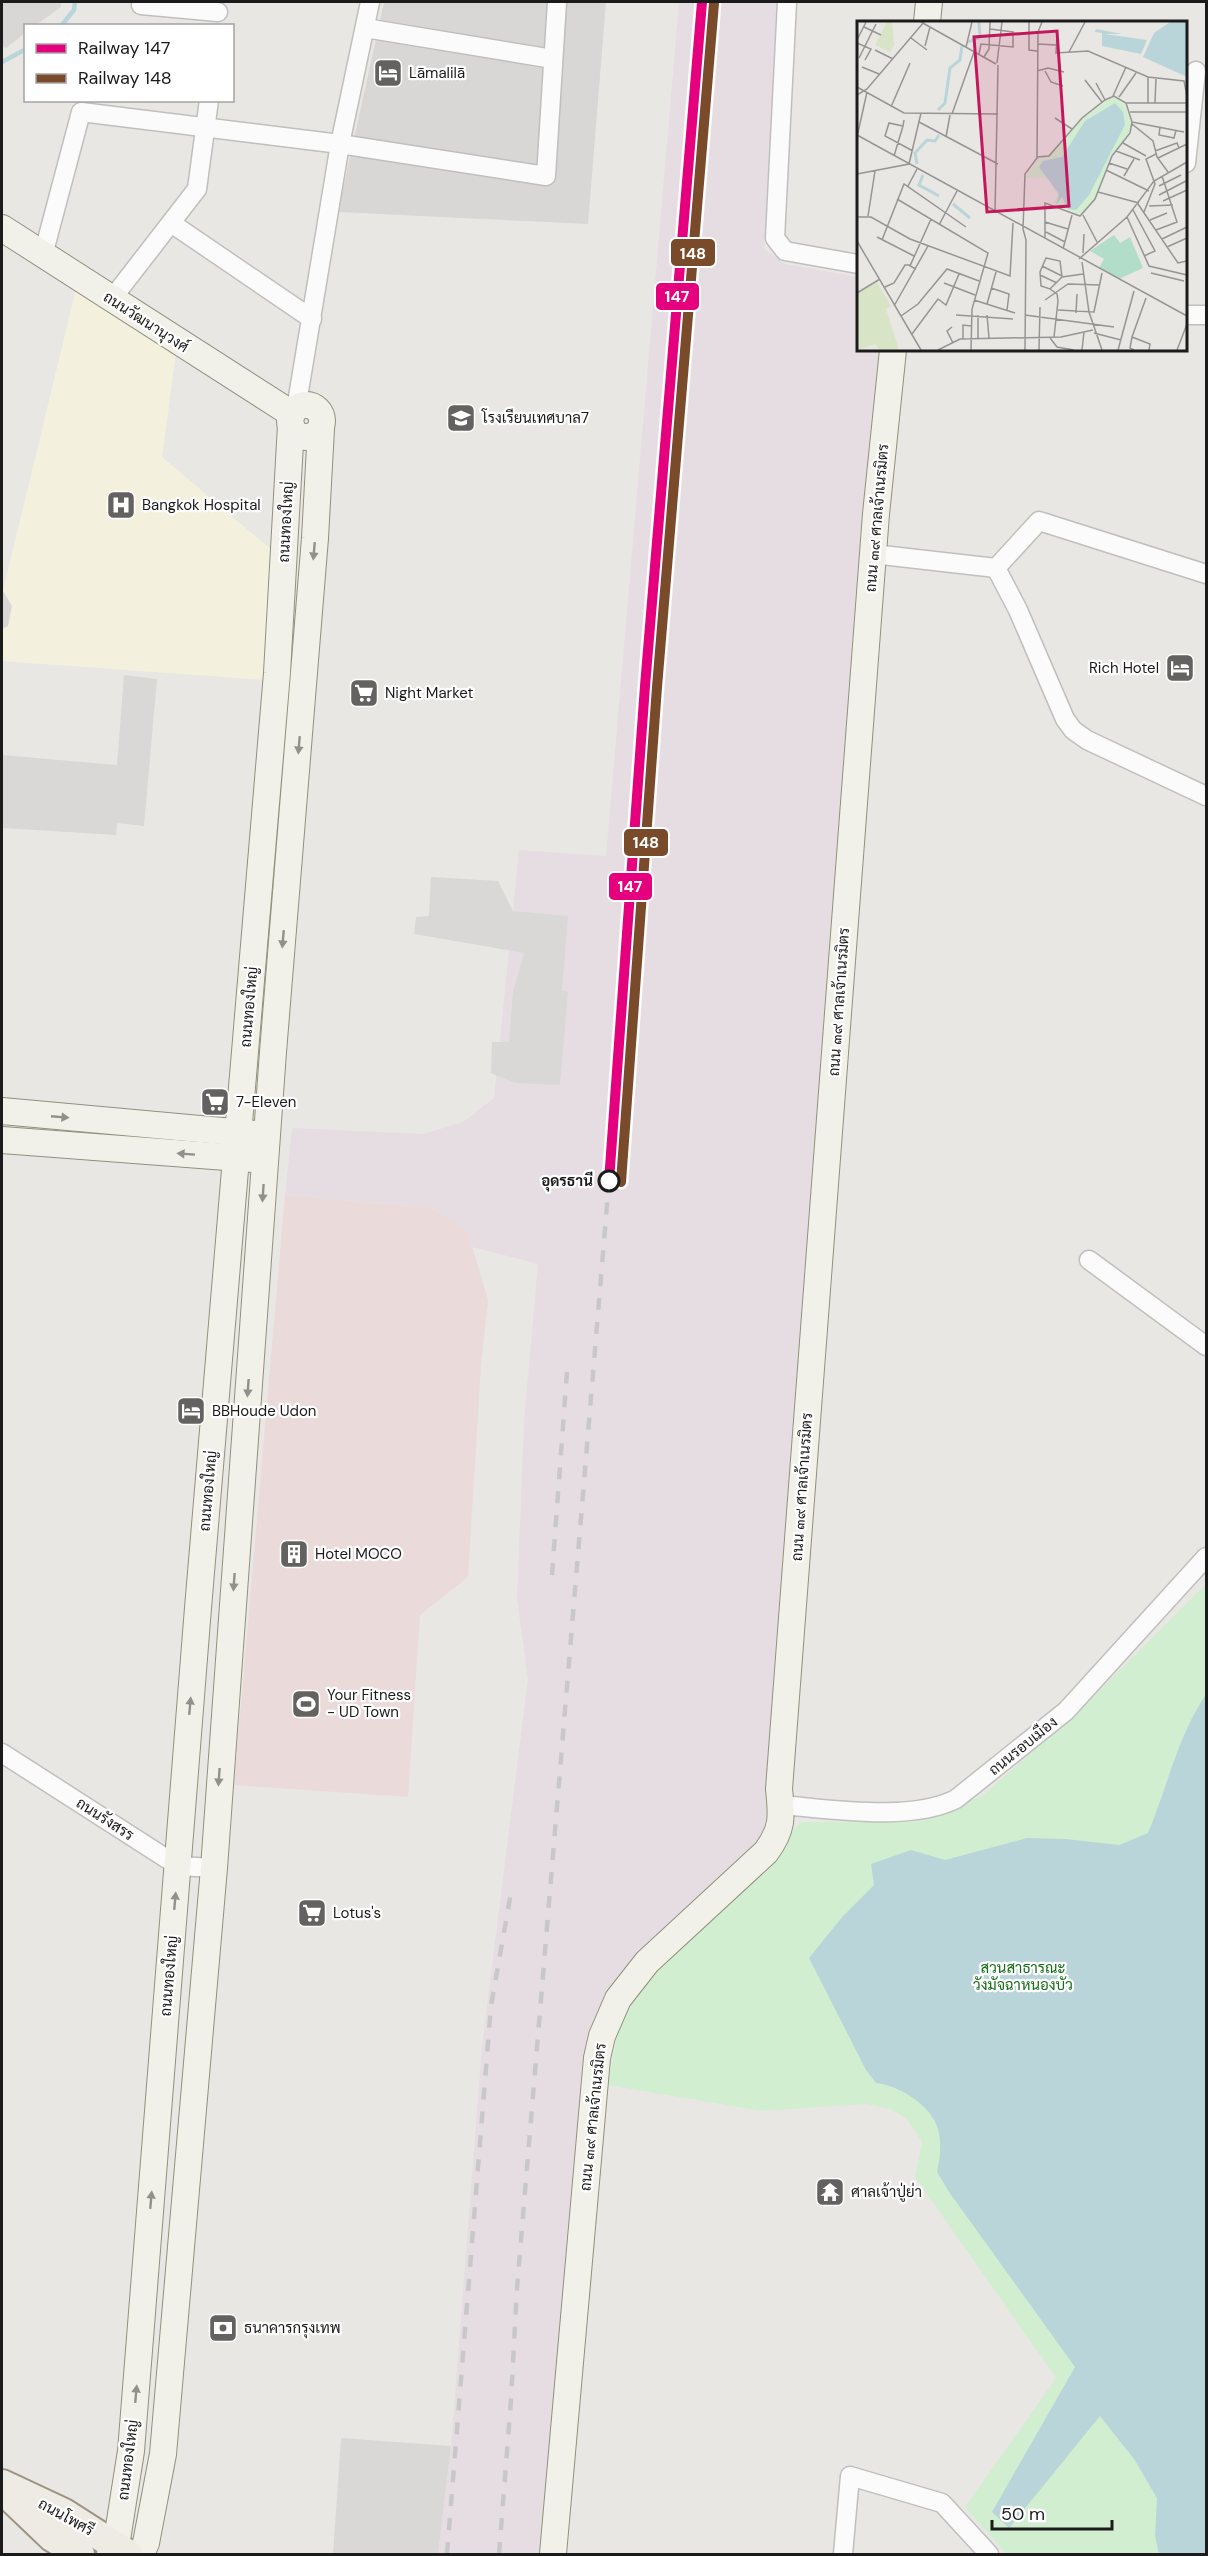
<svg xmlns="http://www.w3.org/2000/svg" width="1208" height="2556" font-family="'DM Sans',Sarabun,sans-serif">
<rect width="100%" height="100%" fill="#e9e7e4"/>
<!-- residential -->
<g fill="#d8d7d5">
<path d="M2,2H61V7L36,25L26,26L25,33L6,48L2,46Z"/>
<path d="M384,2H606L588,224L338,212Z"/>
</g>
<!-- commercial -->
<path fill="#eadbda" d="M285,1195L431,1208L467,1229L488,1300L481,1366L468,1577L420,1615L408,1797L234,1785Z"/>
<!-- industrial -->
<path fill="#e6dde3" d="M679,2H779L764,249L785,264L858,277V350H884L767,1834L607,1998L546,2554H438L451,2446L482,2046L528,1679L517,1599L524,1421L538,1264L472,1247L467,1229L431,1208L285,1195L292,1128L423,1134L463,1122L494,1098L519,850L606,856Z"/>
<!-- education -->
<path fill="#f3f1de" d="M77,285L176,353L162,457L274,552L265,680L2,661V595Z"/>
<!-- park -->
<path fill="#d2eed1" d="M1206,1584V2554H1006L965,2507L1056,2378L915,2177L922,2142L908,2120L890,2109L866,2104L762,2111L608,2085L618,2028L641,1984L801,1822H918L982,1796L1089,1701Z"/>
<!-- parking -->
<g fill="#d9d8d7">
<path d="M2,589L12,606L8,626L2,629Z"/>
<path d="M124,675L157,679L144,826L117,823L116,835L2,828V755L117,765Z"/>
<path d="M431,877L498,881L513,911L568,916L562,991L568,992L560,1085L515,1083L491,1073L492,1042H509L513,992L524,953L414,934L416,917L429,916Z"/>
<path d="M341,2438L451,2446L438,2554H333Z"/>
</g>
<!-- water -->
<path fill="#b9d5da" d="M1206,1694V2554H1159L1155,2536L1157,2498L1134,2459L1100,2416L1009,2528L992,2512L1075,2367L949,2192L937,2172C940,2158 942,2144 938,2129C931,2105 900,2086 876,2083L866,2070L809,1958L843,1916L874,1885L871,1864L911,1850L945,1860L1027,1838L1066,1839L1119,1845L1148,1833C1168,1785 1177,1738 1206,1694Z"/>
<g fill="none" stroke-linecap="round" stroke-linejoin="round">
<!-- stream -->
<g stroke="#b9d5da" stroke-width="4.5">
<path d="M61,26L74,10L75,2"/>
<path d="M2,62L26,49"/>
</g>
<!-- street casing -->
<g stroke="#c0bfbe" stroke-width="21">
<g id="street">
<path d="M787,2L775,238L785,251L858,264"/>
<path d="M141,5L218,12"/>
<path d="M365,28L553,59"/>
<path d="M1186,163L1196,71"/>
<path d="M171,223L312,319"/>
<path d="M43,255L81,112L340,144L546,176L557,2"/>
<path d="M111,300L197,189L209,100"/>
<path d="M1186,315H1206"/>
<path d="M298,407V397L340,144L370,2"/>
<path d="M873,554L996,568L1039,521L1206,574"/>
<path d="M996,568L1018,610L1065,719L1073,730L1087,740L1206,796"/>
<path d="M1089,1260L1206,1346"/>
<path d="M2,1753L178,1866L214,1868"/>
<path d="M781,1805C831,1809 911,1822 956,1799L1066,1711L1206,1557"/>
<path d="M843,2554L850,2476L942,2503L989,2554"/>
</g>
</g>
<!-- secondary casing -->
<g stroke="#90907e" stroke-width="28">
<g id="secondary">
<path d="M927,22L929,2"/>
<path d="M2,228L292,414"/>
<circle cx="306" cy="421" r="16"/>
<path d="M2,1111L255,1134"/>
<path d="M2,1140L253,1159"/>
<path d="M110,2554L116,2546L131,2451L198,1608L277,673L291,425"/>
<path d="M141,2554L146,2543L163,2454L214,1868L273,1052L315,538L321,429"/>
<path d="M553,2554L597,2058L602,2036L618,1999L647,1962L766,1852C783,1829 782,1817 779,1789L876,514L893,350"/>
</g>
</g>
<!-- primary casing -->
<g stroke="#9d9383" stroke-width="32">
<g id="primary">
<path d="M2,2484L64,2513L128,2554"/>
<path d="M8,2495L52,2537L80,2554"/>
</g>
</g>
<!-- street -->
<use href="#street" stroke="#fcfbfb" stroke-width="18"/>
<!-- secondary -->
<use href="#secondary" stroke="#f2f1e9" stroke-width="26"/>
<!-- primary -->
<use href="#primary" stroke="#eeeae4" stroke-width="28"/>
<!-- rail -->
<g stroke="#c9c8c8" stroke-width="4.5" stroke-dasharray="12 12" stroke-linecap="butt">
<path d="M552,1575L567,1372"/>
<path d="M447,2554L491,2006L512,1887"/>
<path d="M499,2554L511,2400L517,2288L609,1181"/>
</g>
<!-- rail-1 casing -->
<g stroke="#fff" stroke-width="15">
<path id="rail-1" d="M609,1181L645,686L702,2"/>
</g>
<!-- rail-2 casing -->
<g stroke="#fff" stroke-width="15">
<path id="rail-2" d="M621,1182L657,687L714,3"/>
</g>
<!-- rail-1 -->
<use href="#rail-1" stroke="#e5007d" stroke-width="10"/>
<!-- rail-2 -->
<use href="#rail-2" stroke="#7a4b2a" stroke-width="10"/>
</g>
<!-- one-way arrows -->
<defs><path id="oneway-solid" d="M-6-.8H1V-3.2L6.5 0L1 3.2V.8H-6Z" transform="scale(1.5)"/></defs>
<g fill="#91918c">
<use href="#oneway-solid" transform="translate(314 551) rotate(95)"/>
<use href="#oneway-solid" transform="translate(299 745) rotate(95)"/>
<use href="#oneway-solid" transform="translate(283 939) rotate(95)"/>
<use href="#oneway-solid" transform="translate(60 1117) rotate(5)"/>
<use href="#oneway-solid" transform="translate(186 1154) rotate(-176)"/>
<use href="#oneway-solid" transform="translate(263 1193) rotate(94)"/>
<use href="#oneway-solid" transform="translate(248 1388) rotate(94)"/>
<use href="#oneway-solid" transform="translate(234 1582) rotate(94)"/>
<use href="#oneway-solid" transform="translate(190 1706) rotate(-85)"/>
<use href="#oneway-solid" transform="translate(219 1777) rotate(94)"/>
<use href="#oneway-solid" transform="translate(175 1901) rotate(-85)"/>
<use href="#oneway-solid" transform="translate(151 2200) rotate(-85)"/>
<use href="#oneway-solid" transform="translate(136 2394) rotate(-85)"/>
</g>
<!-- icons -->
<defs>
<g id="hotel-square" transform="scale(1.5)"><rect x="-9" y="-9" width="18" height="18" rx="4" fill="#636261" stroke="#fff"/><path d="M-6-4.5h1.5V1H6V5H4.5V3h-9V5H-6ZM-4 0a1.8 1.8 0 1 1 3.6 0ZM.5 0V-2.5h3Q6-2.5 6 0Z" fill="#fff"/></g>
<g id="school-square" transform="scale(1.5)"><rect x="-9" y="-9" width="18" height="18" rx="4" fill="#636261" stroke="#fff"/><path d="M0-5L7-2L0 1L-7-2ZM-4 1L0 2.5L4 1V4Q0 6-4 4Z" fill="#fff"/></g>
<g id="hospital-square" transform="scale(1.5)"><rect x="-9" y="-9" width="18" height="18" rx="4" fill="#636261" stroke="#fff"/><path d="M-5-5h3v3.5h4V-5h3V5h-3V1.5h-4V5h-3Z" fill="#fff"/></g>
<g id="supermarket-square" transform="scale(1.5)"><rect x="-9" y="-9" width="18" height="18" rx="4" fill="#636261" stroke="#fff"/><path d="M-6-5.5h2.5l.6 2H6L4.5 2H-2.5L-4.4-4H-6ZM-1.5 3.2a1.3 1.3 0 1 0 .1 0ZM3 3.2a1.3 1.3 0 1 0 .1 0Z" fill="#fff"/></g>
<g id="building-square" transform="scale(1.5)"><rect x="-9" y="-9" width="18" height="18" rx="4" fill="#636261" stroke="#fff"/><path d="M-4-6H4V6H1V3H-1V6H-4ZM-2.5-4.3h1.7v1.8h-1.7ZM.8-4.3h1.7v1.8H.8ZM-2.5-1h1.7V.8h-1.7ZM.8-1h1.7V.8H.8Z" fill="#fff"/></g>
<g id="stadium-square" transform="scale(1.5)"><rect x="-9" y="-9" width="18" height="18" rx="4" fill="#636261" stroke="#fff"/><path d="M0-5a6.5 5 0 1 0 0 10a6.5 5 0 1 0 0-10ZM-3.5-1.8h7v3.6h-7Z" fill="#fff"/></g>
<g id="temple-square" transform="scale(1.5)"><rect x="-9" y="-9" width="18" height="18" rx="4" fill="#636261" stroke="#fff"/><path d="M0-6L5-2H3V0L6.5 2.5H4V6H1.5V3h-3V6H-4V2.5H-6.5L-3 0V-2H-5Z" fill="#fff"/></g>
<g id="bank-square" transform="scale(1.5)"><rect x="-9" y="-9" width="18" height="18" rx="4" fill="#636261" stroke="#fff"/><path d="M-6-4H6V4H-6ZM0-2.3a2.3 2.3 0 1 0 0 4.6a2.3 2.3 0 1 0 0-4.6Z" fill="#fff"/></g>
</defs>
<g fill-rule="evenodd">
<use href="#hotel-square" x="388" y="73"/>
<use href="#school-square" x="461" y="418"/>
<use href="#hospital-square" x="121" y="505"/>
<use href="#hotel-square" x="1180" y="668"/>
<use href="#supermarket-square" x="364" y="693"/>
<use href="#supermarket-square" x="215" y="1102"/>
<use href="#hotel-square" x="191" y="1411"/>
<use href="#building-square" x="294" y="1554"/>
<use href="#stadium-square" x="306" y="1704"/>
<use href="#supermarket-square" x="312" y="1913"/>
<use href="#temple-square" x="830" y="2192"/>
<use href="#bank-square" x="223" y="2328"/>
</g>
<!-- markers -->
<circle fill="#fff" stroke="#1b1b1b" stroke-width="3" cx="609" cy="1181" r="10"/>
<g text-anchor="middle" dominant-baseline="central" stroke-width="4.5" stroke-linejoin="round" paint-order="stroke">
<!-- poi labels -->
<g font-size="15" fill="#1b1b1b" stroke="#fff" text-anchor="start">
<text x="409" y="73">Lāmalilā</text>
<text x="482" y="418">โรงเรียนเทศบาล7</text>
<text x="142" y="505">Bangkok Hospital</text>
<text x="1159" y="668" text-anchor="end">Rich Hotel</text>
<text x="385" y="693">Night Market</text>
<text x="236" y="1102">7-Eleven</text>
<text x="212" y="1411">BBHoude Udon</text>
<text x="315" y="1554">Hotel MOCO</text>
<text x="327" y="1695">Your Fitness<tspan x="327" dy="17">- UD Town</tspan></text>
<text x="333" y="1913">Lotus's</text>
<text x="851" y="2192">ศาลเจ้าปู่ย่า</text>
<text x="244" y="2328">ธนาคารกรุงเทพ</text>
</g>
<!-- street labels -->
<g font-size="15" fill="#1b1b1b" stroke="#fff">
<text transform="translate(146 322) rotate(33)">ถนนวัฒนานุวงศ์</text>
<text transform="translate(877 518) rotate(-85)">ถนน ๓๙ ศาลเจ้าเนรมิตร</text>
<text transform="translate(286 522) rotate(-87)">ถนนทองใหญ่</text>
<text transform="translate(839 1002) rotate(-86)">ถนน ๓๙ ศาลเจ้าเนรมิตร</text>
<text transform="translate(249 1007) rotate(-85)">ถนนทองใหญ่</text>
<text transform="translate(802 1487) rotate(-86)">ถนน ๓๙ ศาลเจ้าเนรมิตร</text>
<text transform="translate(208 1491) rotate(-85)">ถนนทองใหญ่</text>
<text transform="translate(1023 1746) rotate(-39)">ถนนรอบเมือง</text>
<text transform="translate(105 1819) rotate(33)">ถนนรังสรร</text>
<text transform="translate(169 1976) rotate(-85)">ถนนทองใหญ่</text>
<text transform="translate(593 2117) rotate(-84)">ถนน ๓๙ ศาลเจ้าเนรมิตร</text>
<text transform="translate(128 2460) rotate(-83)">ถนนทองใหญ่</text>
<text transform="translate(66 2517) rotate(29)">ถนนโพศรี</text>
</g>
<!-- stop labels -->
<g font-size="15" font-weight="bold" fill="#1b1b1b" stroke="#fff" text-anchor="end">
<text x="593" y="1181">อุดรธานี</text>
</g>
<!-- park labels -->
<g font-size="15" fill="#156d17" stroke="#fff">
<text x="1023" y="1968">สวนสาธารณะ<tspan x="1023" dy="17">วังมัจฉาหนองบัว</tspan></text>
</g>
</g>
<!-- overview -->
<g transform="translate(857 21)">
<rect width="330" height="330" fill="#e9e7e4"/>
<path d="M30,1H35L37,24L33,31L18,24ZM20,261L34,285L29,288L42,329H22L19,323L0,329V273Z" fill="#d7e4c5"/>
<path d="M257,75L266,80L275,104L270,116L254,134L239,175L225,194L196,183L201,174L190,157L169,156L181,137L189,136L226,97Z" fill="#d2eed1"/>
<path d="M257,214L263,222L273,216L286,247L262,258L242,247L247,238L233,230Z" fill="#b2ddc8"/>
<path d="M313,1H330V56L286,36L297,12ZM239,8L265,13H248L290,19L284,33L245,25V12L238,11ZM258,82L266,91L268,104L232,174L219,189L211,188L205,176L199,184L202,173L182,146L186,140L205,136L228,100Z" fill="#b9d5da"/>
<path fill="none" stroke="#b9d5da" stroke-width="3" d="M111,21L123,16L122,1M81,89L88,82L93,47L103,39L105,25M60,143L58,132L70,119L78,120L82,114M66,154L62,164L82,175M96,183L113,197"/>
<path fill="none" stroke="#979594" stroke-width="1.5" d="M64,1L139,43M172,1V29L180,30M7,6L24,14M200,15L199,32L231,30L291,56L327,60L330,75M54,17L70,29M0,19L9,1M0,22L14,28L8,39M181,23L199,24M68,25L73,6M109,26L115,1M18,29L36,38M212,31L228,1M122,33L124,23L156,26V11L133,8M127,36L132,28L133,1M2,37L19,3M140,42L145,1M5,46L22,53M180,50L191,47L207,51M188,50L194,61L206,65M228,59L245,81M239,62L248,79M0,66L47,92L141,93M0,74L10,68L67,1M256,75L269,46M262,76L279,52M269,82H330M291,82V56M298,82L299,57M34,86L53,42M273,91H330M95,93L117,31M198,97L215,108M47,99L46,105L32,102L28,115L56,130M62,101L141,143M275,101L327,111M275,103L296,120L300,136L311,151M303,106L302,114L317,117L319,109M0,114L330,295M0,116L10,71M89,116L93,94M266,122L289,135M259,130L283,139M298,130L320,122L322,127M37,135L46,105M180,136L192,135L225,97L248,79L257,75L269,82L275,101L273,112L255,135L238,178L223,195L188,182V217M301,137L330,123M252,142L270,148M249,149L292,170M0,153L52,143L64,92M267,155L277,138M51,165L60,148M302,165L324,154M241,171L282,182M302,174L329,160M40,178L131,232L115,288L114,329M306,180L330,169M281,183L321,242L330,240M292,185L316,184M276,189L298,230L287,235M287,191L298,163L289,138L299,133M138,192L141,44M226,194L240,221M11,195L18,150M0,196H14L53,218L153,255L156,202M270,196L292,245L330,254M293,199L310,192M188,201L211,208M82,204L100,170M166,208L169,219L168,329M166,208L168,153L180,137L181,11L185,1M299,209L320,201L305,155M189,211L208,221M20,216L57,235M305,218L330,206M25,219L47,163L109,206M0,220L64,329M310,226L330,217M206,228L215,194M226,232L227,213M189,237L203,240L205,256L193,268L184,265L183,251ZM222,238L270,196L297,160L330,141M225,241L232,291L245,329M185,245L205,255M59,248L53,245L74,198M294,252L327,260M183,254L200,262M205,256L226,253M87,262L118,274M28,266L37,262L48,244H54M134,267L152,273L150,289M193,268L200,273L201,280L197,316M0,272L23,258M117,279L158,292M188,279L211,263L243,264M130,283L139,251M37,285L71,225M201,289L237,291L245,252M219,292L220,273M99,294L156,298M121,294V318M130,294L132,317M168,294L257,306M44,295L61,283L90,248L122,260M95,306L90,310L96,322M237,312L264,319M55,313L81,278L89,284L102,253M275,316L293,323L292,329M193,317L200,326L217,329M106,318V304L114,305M81,329L103,318L204,316L236,309M182,329L183,286M225,329L227,311M261,329L277,270M277,329L273,327L275,316L289,277M320,329L330,303"/>
<path fill="#c2185b" fill-opacity="0.15" stroke="#c2185b" stroke-width="3" d="M200,10L212,185L130,191L117,16Z"/>
<rect width="330" height="330" fill="none" stroke="#1b1b1b" stroke-width="3"/>
</g>
<g stroke="#fff" stroke-width="2">
<rect x="670" y="238" width="46" height="29" rx="6" fill="#7a4b2a"/>
<rect x="655" y="282" width="45" height="29" rx="6" fill="#e5007d"/>
<rect x="623" y="828" width="46" height="29" rx="6" fill="#7a4b2a"/>
<rect x="608" y="872" width="45" height="29" rx="6" fill="#e5007d"/>
</g>
<g font-size="16" text-anchor="middle" font-weight="bold" fill="#fff">
<text x="693" y="259">148</text>
<text x="677" y="302">147</text>
<text x="646" y="848">148</text>
<text x="630" y="892">147</text>
</g>
<!-- border -->
<rect width="1208" height="2556" fill="none" stroke="#1b1b1b" stroke-width="6"/>
<!-- legend -->
<rect x="24" y="24" width="210" height="78" fill="#ffffff" stroke="#a4a4a4" stroke-width="1.5"/>
<rect x="36" y="44" width="30" height="9" fill="#e5007d" stroke="#a4a4a4" stroke-width="1.5"/>
<text x="78" y="54" font-size="18" fill="#1b1b1b">Railway 147</text>
<rect x="36" y="74" width="30" height="9" fill="#7a4b2a" stroke="#a4a4a4" stroke-width="1.5"/>
<text x="78" y="84" font-size="18" fill="#1b1b1b">Railway 148</text>
<!-- scale -->
<path d="M992 2520v9h120v-9" fill="none" stroke="#1b1b1b" stroke-width="3"/>
<text x="1001" y="2520" font-size="18" fill="#1b1b1b" stroke="#ffffff" stroke-width="4.5" paint-order="stroke">50 m</text>
</svg>
